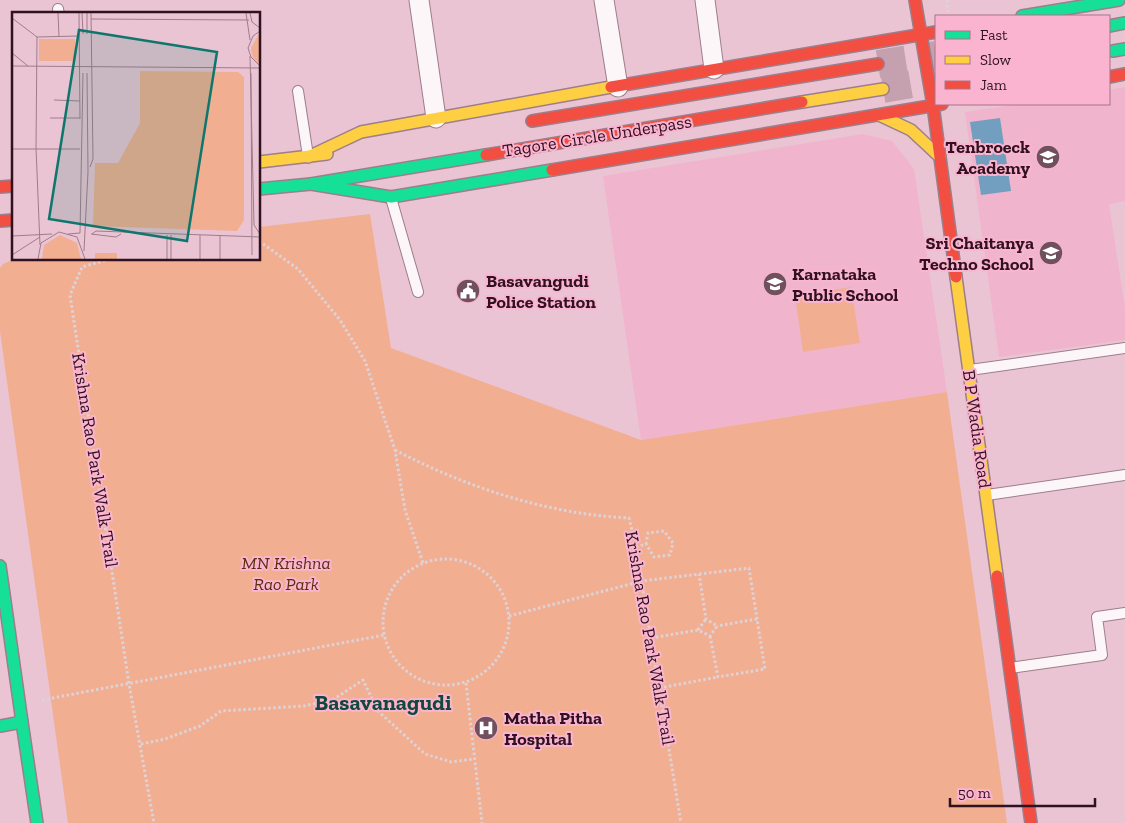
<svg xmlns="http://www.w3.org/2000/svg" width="1125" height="823" font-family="'Zilla Slab',serif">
<rect width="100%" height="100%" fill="#eac4d2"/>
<!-- built -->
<g fill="#f0b5cc">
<path d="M1125,87V201L1109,204L1125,308V340L999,357L965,112L1019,104H1109V90Z"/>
<path d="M863,134L892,141L914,169L947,392L641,440L603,176Z"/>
</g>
<!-- green -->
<g fill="#f2ae91">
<path d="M370,214L391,348L641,440L947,392L1007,823H68L0,331V268L3,264L15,259H259V227Z"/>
<path d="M851,287L860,343L803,352L795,296Z"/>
</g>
<!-- water -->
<path fill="#729fc0" d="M1000,118L1011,191L981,195L970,122Z"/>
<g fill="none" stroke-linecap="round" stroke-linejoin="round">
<!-- primary-tunnel -->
<g stroke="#c5a0ae" stroke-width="28" stroke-dasharray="28 14" stroke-linecap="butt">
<path d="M878,64L936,55"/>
<path d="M883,89L936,80"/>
</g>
<!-- lane casing -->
<g stroke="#9d7e8b" stroke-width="12">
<g id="lane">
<path d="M58,9L59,14"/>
<path d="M298,91L308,156"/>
<path d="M391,198L418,292"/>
<path d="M970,370L1125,348"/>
<path d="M987,495L1125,475"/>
<path d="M1010,668L1102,655L1097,617L1125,613"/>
</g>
</g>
<!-- street casing -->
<g stroke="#9d7e8b" stroke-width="21">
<g id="street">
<path d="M419,0L436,118"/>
<path d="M604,0L618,87"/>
<path d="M705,0L714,69"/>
</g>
</g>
<!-- fast casing -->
<g stroke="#9d7e8b" stroke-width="14">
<g id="fast">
<path d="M1022,16L1119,0"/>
<path d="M1109,26L1125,23"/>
<path d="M1113,51L1125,49"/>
<path d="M311,184L391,197L552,170"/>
<path d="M259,189L311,184L486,155"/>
<path d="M0,566L22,722L0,726"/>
<path d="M22,722L37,823"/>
</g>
</g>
<!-- slow casing -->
<g stroke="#9d7e8b" stroke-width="14">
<g id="slow">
<path d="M802,102L883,89"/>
<path d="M879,115L911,130L940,157"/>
<path d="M308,157L361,132L611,87"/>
<path d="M259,162L327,154"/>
<path d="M956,277L997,576"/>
</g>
</g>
<!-- jam casing -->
<g stroke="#9d7e8b" stroke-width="14">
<g id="jam">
<path d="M915,0L933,105L956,277"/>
<path d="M1109,77L1125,74"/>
<path d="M611,87L936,32"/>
<path d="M532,121L878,64"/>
<path d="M486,155L802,102"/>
<path d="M552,170L942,104"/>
<path d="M0,187L14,186"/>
<path d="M0,221L14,220"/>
<path d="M997,576L1031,823"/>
</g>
</g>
<!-- path -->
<g stroke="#dfd2d7" stroke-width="3" stroke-dasharray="2.5 2.5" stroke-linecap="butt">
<path d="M947,0L949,14"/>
<path d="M259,241L298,269L340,320L365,361L395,450L405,510L423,563"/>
<path d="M110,259L82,267L70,295L129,684L154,823"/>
<path d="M395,450C468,488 547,514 629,518L636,547L681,823"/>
<path d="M636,547L646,544L648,533L664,531L673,543L670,555L654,557L646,544"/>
<circle cx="446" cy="622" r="63"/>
<path d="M509,616L642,581L749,568L757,619"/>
<path d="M698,630L706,619"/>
<path d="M710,636L718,677L765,669L757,619L717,626"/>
<path d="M651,638L698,630L710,636L717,626L706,619L699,574"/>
<path d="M466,683L482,823"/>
<path d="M659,688L718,677"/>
<path d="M42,700L384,635"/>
<path d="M141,744L165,739L200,726L221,711L304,706L334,699L363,680L378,711L425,754L451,762L473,759"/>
</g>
<!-- lane -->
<use href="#lane" stroke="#fcf6f8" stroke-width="10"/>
<!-- street -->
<use href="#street" stroke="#fcf6f8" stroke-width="19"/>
<!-- fast -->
<use href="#fast" stroke="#16e098" stroke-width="11"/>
<!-- slow -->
<use href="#slow" stroke="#ffcf43" stroke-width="11"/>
<!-- jam -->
<use href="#jam" stroke="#f24e42" stroke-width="11"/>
</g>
<!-- icons -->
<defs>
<g id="school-disc" transform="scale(1.25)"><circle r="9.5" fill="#71505e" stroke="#fab4cf"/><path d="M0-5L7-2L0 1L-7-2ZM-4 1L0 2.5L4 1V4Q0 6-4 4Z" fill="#fff"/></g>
<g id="civic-disc" transform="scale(1.25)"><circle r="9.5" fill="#71505e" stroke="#fab4cf"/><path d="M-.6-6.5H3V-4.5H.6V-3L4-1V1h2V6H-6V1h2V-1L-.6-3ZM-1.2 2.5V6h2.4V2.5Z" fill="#fff"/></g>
<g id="hospital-disc" transform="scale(1.25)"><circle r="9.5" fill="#71505e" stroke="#fab4cf"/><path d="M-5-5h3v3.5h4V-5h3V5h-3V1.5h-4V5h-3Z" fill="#fff"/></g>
</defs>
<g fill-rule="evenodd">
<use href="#school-disc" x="1048" y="157"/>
<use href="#school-disc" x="1051" y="253"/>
<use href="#school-disc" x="775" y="284"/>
<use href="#civic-disc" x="468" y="291"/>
<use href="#hospital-disc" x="486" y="728"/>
</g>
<g text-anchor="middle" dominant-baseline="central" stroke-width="4" stroke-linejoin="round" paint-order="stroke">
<!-- street labels -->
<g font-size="18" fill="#30111f" stroke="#fab4cf">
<text transform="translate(597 136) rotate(-9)">Tagore Circle Underpass</text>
<text transform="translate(977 429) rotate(82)">B P Wadia Road</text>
<text transform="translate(95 460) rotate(81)">Krishna Rao Park Walk Trail</text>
<text transform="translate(650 638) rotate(80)">Krishna Rao Park Walk Trail</text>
</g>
<!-- poi labels -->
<g font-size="18" font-weight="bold" fill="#30111f" stroke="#fab4cf" text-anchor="start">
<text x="1030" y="147" text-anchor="end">Tenbroeck<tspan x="1030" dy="21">Academy</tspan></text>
<text x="1034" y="243" text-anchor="end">Sri Chaitanya<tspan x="1034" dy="21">Techno School</tspan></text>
<text x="792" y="274">Karnataka<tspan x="792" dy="21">Public School</tspan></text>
<text x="486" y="281">Basavangudi<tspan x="486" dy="21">Police Station</tspan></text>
<text x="504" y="718">Matha Pitha<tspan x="504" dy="21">Hospital</tspan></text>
</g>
<!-- park labels -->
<g font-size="18" font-style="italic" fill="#5a2e0b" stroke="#fab4cf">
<text x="286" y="563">MN Krishna<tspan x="286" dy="21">Rao Park</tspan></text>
</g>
<!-- district labels -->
<g font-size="22" font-weight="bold" fill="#11483b" stroke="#fab4cf">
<text x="383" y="702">Basavanagudi</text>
</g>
</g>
<!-- overview -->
<g transform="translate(12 12)">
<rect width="248" height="248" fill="#eac4d2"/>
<path d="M247,22V52L241,46L239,36ZM27,27H63V49H27ZM128,59L226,60L232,65V208L225,219L81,214L83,151H106L128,111ZM48,223L65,231L69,247H30L32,233ZM83,241H105V247H83Z" fill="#f2ae91"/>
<path fill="none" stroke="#a07c8a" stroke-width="1" d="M46,1L47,25M67,1L68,107M70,1L71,22M75,1V22M234,1L238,28M238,1L240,10L248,16M0,6L25,25M79,7L237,8M248,19L241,24L236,36L239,45L248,54M25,25L24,136L28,233M25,25L67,24M0,41L16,54M238,44L242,213L248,222M0,54L248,56M239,61L240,243M42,88L68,89M38,106H68M0,137H68M78,155L81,147L79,1M56,222L68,221L71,61M79,222L104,225L109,222M80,222L84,219L248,225M159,223V247M0,224L40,222M208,224V247M72,239L76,160L75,61M0,243L28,225M26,247L29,231L47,220L65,225L73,247M155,247V223M188,247V223"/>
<path fill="#0f766e" fill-opacity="0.15" stroke="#0f766e" stroke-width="2.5" d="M67,18L205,40L175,229L37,207Z"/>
<rect width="248" height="248" fill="none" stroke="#30111f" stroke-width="2.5"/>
</g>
<!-- legend -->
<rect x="935" y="15" width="175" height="90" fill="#fab4cf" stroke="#a97389"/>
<rect x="945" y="31" width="25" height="8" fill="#16e098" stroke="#a97389"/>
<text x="980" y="40" font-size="15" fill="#30111f">Fast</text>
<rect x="945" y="56" width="25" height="8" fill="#ffcf43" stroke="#a97389"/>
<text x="980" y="65" font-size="15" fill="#30111f">Slow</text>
<rect x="945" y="81" width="25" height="8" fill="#f24e42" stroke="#a97389"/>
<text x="980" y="90" font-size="15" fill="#30111f">Jam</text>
<!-- scale -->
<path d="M950 798v8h145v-8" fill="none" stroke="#30111f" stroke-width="2.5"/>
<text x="958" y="798" font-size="15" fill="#30111f" stroke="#fab4cf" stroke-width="4" paint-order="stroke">50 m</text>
</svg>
